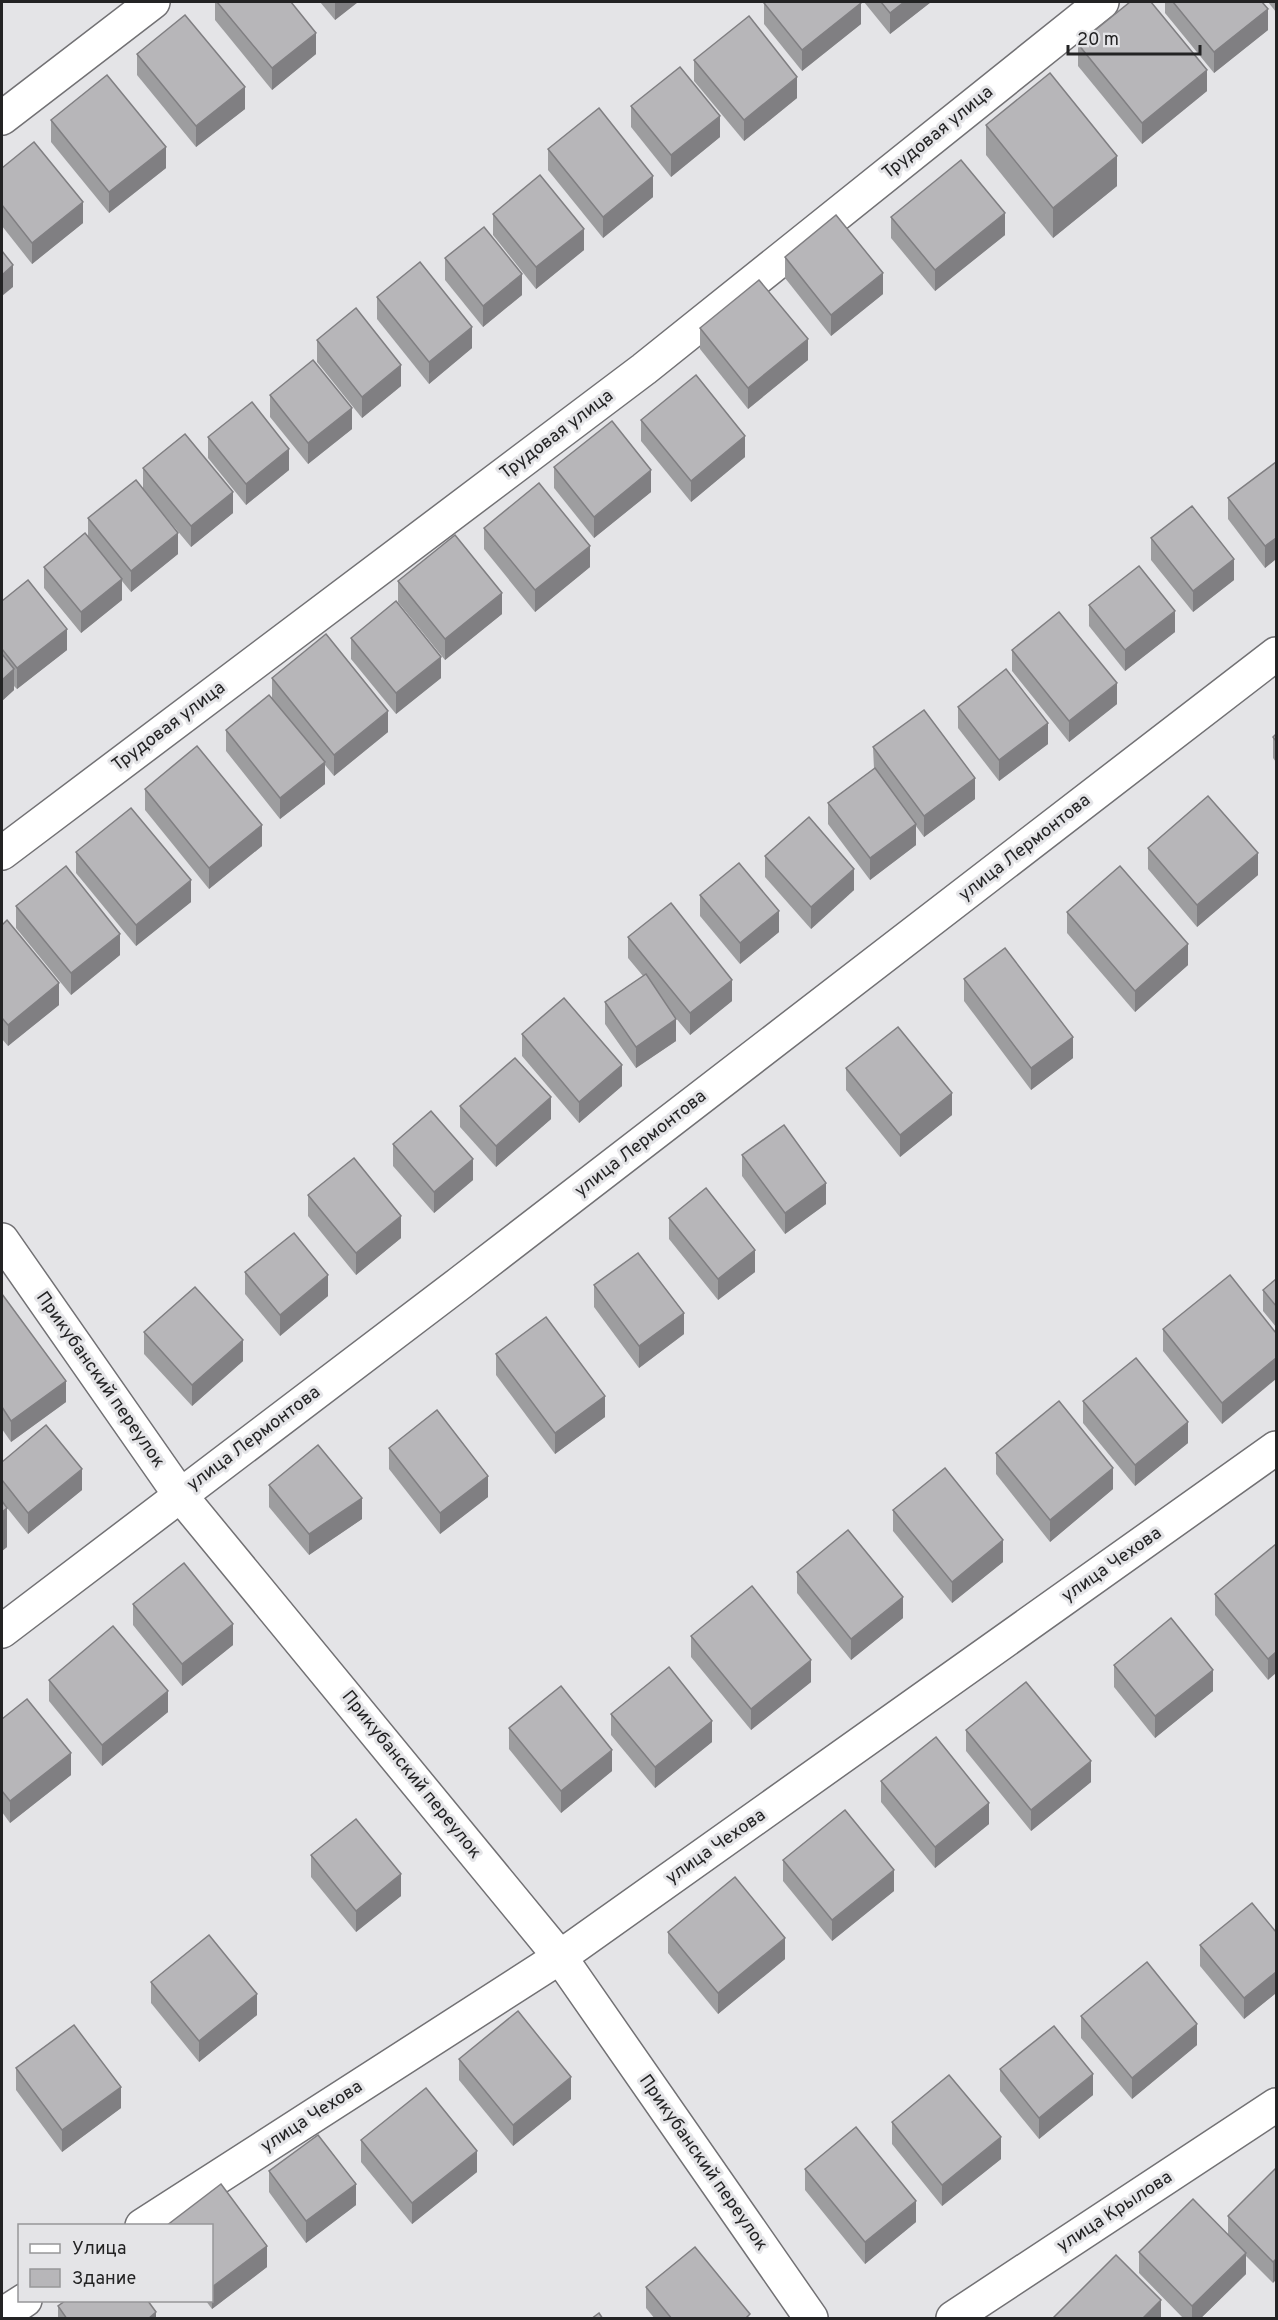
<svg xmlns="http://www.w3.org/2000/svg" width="1278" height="2320" font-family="Overpass,sans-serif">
<rect width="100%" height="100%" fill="#e4e4e7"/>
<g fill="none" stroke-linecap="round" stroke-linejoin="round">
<!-- minor casing -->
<g stroke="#727174" stroke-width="36">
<g id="minor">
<path d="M2,118L153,2"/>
<path d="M2,853L644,369L1102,2"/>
<path d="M2,1240L180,1495L560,1957L811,2318"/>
<path d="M2,1631L460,1283L1276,654"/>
<path d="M142,2226L560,1957L1276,1448"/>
<path d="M2,2315L25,2300"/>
<path d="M953,2318L1276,2105"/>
</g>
</g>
<!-- minor -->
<use href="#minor" stroke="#fff" stroke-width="33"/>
</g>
<!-- wall -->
<g fill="#9d9d9f">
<path d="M215,2H291L316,54L272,90L215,20Z"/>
<path d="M320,2H358L335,20Z"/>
<path d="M864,2H931L890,34Z"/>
<path d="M1165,2H1262L1268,30L1214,73L1165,13Z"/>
<path d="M1268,2H1276V12Z"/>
<path d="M764,3L861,24L802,71L764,24Z"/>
<path d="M1078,44L1207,91L1142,144L1078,66Z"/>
<path d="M137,54L245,109L196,147L137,75Z"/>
<path d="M694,60L797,98L744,141L694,81Z"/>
<path d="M631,106L720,137L671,177L631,127Z"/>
<path d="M51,120L166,168L109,213L51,142Z"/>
<path d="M986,125L1117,186L1053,238L986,155Z"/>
<path d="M548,149L653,197L603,238L548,170Z"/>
<path d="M2,168L83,223L32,264L2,226Z"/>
<path d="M493,214L584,250L536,289L493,235Z"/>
<path d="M891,217L1005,235L935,291L891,238Z"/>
<path d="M785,257L883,294L831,336L785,278Z"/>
<path d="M445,258L522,295L483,327L445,280Z"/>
<path d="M377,297L472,348L429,384L377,319Z"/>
<path d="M700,328L808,360L748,409L700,349Z"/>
<path d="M317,340L401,386L362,418L317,362Z"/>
<path d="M270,395L352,429L308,464L270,417Z"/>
<path d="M641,420L745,457L691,502L641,441Z"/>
<path d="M208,437L289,470L246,505L208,458Z"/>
<path d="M1276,462V559L1265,568L1228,519V498Z"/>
<path d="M554,467L651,492L594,538L554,488Z"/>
<path d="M143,468L233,513L191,547L150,498L178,554L131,592L122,581V600L81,633L44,588V567L88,537V518L143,489Z"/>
<path d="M484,528L590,567L535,612L484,549Z"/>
<path d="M1151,538L1234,580L1193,612L1151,560Z"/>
<path d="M398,581L502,614L445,660L398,602Z"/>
<path d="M2,601L67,650L17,689L14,686V690L2,701Z"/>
<path d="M1089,605L1175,632L1125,671L1089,626Z"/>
<path d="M351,638L441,678L396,714L351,659Z"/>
<path d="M1012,650L1117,704L1069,742L1012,671Z"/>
<path d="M272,678L388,732L334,776L325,765V784L280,819L226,751V730L272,698Z"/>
<path d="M958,707L1048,744L999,781L958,728Z"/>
<path d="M1276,734V762L1273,758V737Z"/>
<path d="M873,747L975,799L924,837L916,826V845L870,880L828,824V803L874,769Z"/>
<path d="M145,789L262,846L209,889L145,810Z"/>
<path d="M1148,848L1258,875L1197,927L1148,869Z"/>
<path d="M76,852L191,902L136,946L76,873Z"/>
<path d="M765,856L854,890L811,929L765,877Z"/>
<path d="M700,895L779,932L740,964L700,916Z"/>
<path d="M16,906L120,955L71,995L16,928Z"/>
<path d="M1067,912L1188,965L1135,1012L1067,933Z"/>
<path d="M2,925L59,1005L8,1046L2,1039Z"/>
<path d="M628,937L732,1001L690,1035L670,1011L676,1041L636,1068L605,1024V1002L643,976L628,958Z"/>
<path d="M964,979L1073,1058L1031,1090L964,1001Z"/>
<path d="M522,1034L622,1086L579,1123L522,1056Z"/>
<path d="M846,1068L952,1115L900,1157L846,1090Z"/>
<path d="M460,1106L551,1119L496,1167L460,1127Z"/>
<path d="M393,1144L473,1180L434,1213L393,1166Z"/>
<path d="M742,1155L826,1204L785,1234L742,1176Z"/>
<path d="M308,1195L401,1238L356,1275L308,1216Z"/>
<path d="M669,1218L755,1272L718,1300L669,1239Z"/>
<path d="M245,1272L328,1296L280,1336L245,1294Z"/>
<path d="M1276,1279V1327L1263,1311V1290Z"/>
<path d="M594,1285L684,1334L639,1368L594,1307Z"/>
<path d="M2,1294L66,1402L11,1442L2,1429Z"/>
<path d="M1163,1329L1276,1333L1222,1424L1163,1351Z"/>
<path d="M144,1332L243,1361L192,1406L144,1354Z"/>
<path d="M496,1354L605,1417L555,1454L496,1375Z"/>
<path d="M1083,1401L1188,1443L1135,1486L1083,1423Z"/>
<path d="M389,1448L488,1497L440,1534L389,1469Z"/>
<path d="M996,1453L1113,1489L1050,1542L996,1474Z"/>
<path d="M2,1462L82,1490L28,1534L4,1504L7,1547L2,1551Z"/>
<path d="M269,1485L362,1519L309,1555L269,1507Z"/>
<path d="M893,1510L1003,1562L952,1603L893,1531Z"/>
<path d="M1276,1544L1268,1680L1215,1615V1594Z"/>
<path d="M797,1572L903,1618L851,1660L797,1593Z"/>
<path d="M133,1604L233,1645L182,1686L133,1625Z"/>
<path d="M691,1636L811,1682L751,1730L691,1657Z"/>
<path d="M1114,1665L1213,1691L1155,1738L1114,1687Z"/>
<path d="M49,1680L168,1712L102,1766L49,1701Z"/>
<path d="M611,1714L712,1742L655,1788L611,1735Z"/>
<path d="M2,1719L71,1775L10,1823L2,1812Z"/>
<path d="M509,1728L612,1771L561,1813L509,1749Z"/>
<path d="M966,1730L1091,1782L1031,1831L966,1751Z"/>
<path d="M881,1781L989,1824L935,1868L881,1802Z"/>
<path d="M311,1855L401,1896L356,1932L311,1877Z"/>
<path d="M783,1860L894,1891L832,1941L783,1881Z"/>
<path d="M668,1932L785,1959L718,2014L668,1953Z"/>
<path d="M1276,1932V1993L1244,2019L1200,1966V1945Z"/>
<path d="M151,1982L257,2015L199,2062L151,2003Z"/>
<path d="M1081,2016L1197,2045L1132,2099L1081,2038Z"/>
<path d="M459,2059L571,2099L513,2146L459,2080Z"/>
<path d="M16,2068L121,2108L62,2152L16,2090Z"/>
<path d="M1000,2069L1093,2095L1039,2139L1000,2091Z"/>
<path d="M892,2122L1001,2159L942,2206L892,2144Z"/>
<path d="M361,2140L477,2172L412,2224L361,2162Z"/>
<path d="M1276,2168L1273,2283L1246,2256V2274L1200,2319H1184L1139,2273V2252L1228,2234V2216Z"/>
<path d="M805,2169L916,2222L865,2264L805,2190Z"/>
<path d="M269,2171L356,2205L306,2243L269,2192Z"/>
<path d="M212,2226L267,2267L212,2309L206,2301H212Z"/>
<path d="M646,2287L750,2319H655L646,2308Z"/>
<path d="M58,2306L156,2319H58Z"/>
</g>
<!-- shaded-wall -->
<g fill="#807f82">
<path d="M335,2H358L335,20Z"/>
<path d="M904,2H931L890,34V13Z"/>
<path d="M861,3V24L802,71V50Z"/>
<path d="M1268,9V30L1214,73V52Z"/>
<path d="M316,33V54L272,90V68Z"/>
<path d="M1207,70V91L1142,144V123Z"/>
<path d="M797,77V98L744,141V120Z"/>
<path d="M245,87V109L196,147V126Z"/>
<path d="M720,116V137L671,177V155Z"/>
<path d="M166,147V168L109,213V192Z"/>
<path d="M1117,156V186L1053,238V208Z"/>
<path d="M653,176V197L603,238V217Z"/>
<path d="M83,202V223L32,264V243Z"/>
<path d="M1005,213V235L935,291V270Z"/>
<path d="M584,229V250L536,289V267Z"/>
<path d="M13,265V287L2,296V275Z"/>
<path d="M883,273V294L831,336V315Z"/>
<path d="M522,274V295L483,327V306Z"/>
<path d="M472,327V348L429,384V362Z"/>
<path d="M808,339V360L748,409V388Z"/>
<path d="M401,365V386L362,418V397Z"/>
<path d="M352,408V429L308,464V443Z"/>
<path d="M745,436V457L691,502V481Z"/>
<path d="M289,449V470L246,505V484Z"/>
<path d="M651,470V492L594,538V517Z"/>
<path d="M233,492V513L191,547V526Z"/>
<path d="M178,533V554L131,592V571Z"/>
<path d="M1276,538V559L1265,568V546Z"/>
<path d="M590,546V567L535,612V590Z"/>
<path d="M1234,559V580L1193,612V591Z"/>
<path d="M122,579V600L81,633V612Z"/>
<path d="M502,593V614L445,660V639Z"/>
<path d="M1175,611V632L1125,671V650Z"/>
<path d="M67,629V650L17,689V668Z"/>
<path d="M441,657V678L396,714V693Z"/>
<path d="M14,669V690L2,701V680Z"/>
<path d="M1117,683V704L1069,742V721Z"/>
<path d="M388,711V732L334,776V755Z"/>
<path d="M1048,723V744L999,781V760Z"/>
<path d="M325,762V784L280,819V798Z"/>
<path d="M975,778V799L924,837V816Z"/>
<path d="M916,824V845L870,880V858Z"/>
<path d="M262,825V846L209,889V868Z"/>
<path d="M1258,853V875L1197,927V905Z"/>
<path d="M854,869V890L811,929V907Z"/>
<path d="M191,880V902L136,946V925Z"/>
<path d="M779,911V932L740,964V943Z"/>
<path d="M120,934V955L71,995V973Z"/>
<path d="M1188,944V965L1135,1012V991Z"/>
<path d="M732,980V1001L690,1035V1013Z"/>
<path d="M59,983V1005L8,1046V1025Z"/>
<path d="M676,1019V1041L636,1068V1047Z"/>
<path d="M1073,1037V1058L1031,1090V1068Z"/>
<path d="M622,1065V1086L579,1123V1102Z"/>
<path d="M952,1093V1115L900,1157V1135Z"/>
<path d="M551,1097V1119L496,1167V1146Z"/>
<path d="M473,1159V1180L434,1213V1192Z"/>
<path d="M826,1183V1204L785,1234V1213Z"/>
<path d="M401,1216V1238L356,1275V1253Z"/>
<path d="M755,1250V1272L718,1300V1279Z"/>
<path d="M328,1275V1296L280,1336V1315Z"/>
<path d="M684,1313V1334L639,1368V1346Z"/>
<path d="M243,1340V1361L192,1406V1385Z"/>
<path d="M1276,1358V1379L1222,1424V1403Z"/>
<path d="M66,1381V1402L11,1442V1421Z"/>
<path d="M605,1396V1417L555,1454V1433Z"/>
<path d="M1188,1422V1443L1135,1486V1465Z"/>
<path d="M1113,1468V1489L1050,1542V1520Z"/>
<path d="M82,1469V1490L28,1534V1513Z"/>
<path d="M488,1476V1497L440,1534V1513Z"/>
<path d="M362,1498V1519L309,1555V1534Z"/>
<path d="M7,1508V1547L2,1551V1512Z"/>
<path d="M1003,1540V1562L952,1603V1582Z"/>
<path d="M903,1597V1618L851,1660V1639Z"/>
<path d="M233,1624V1645L182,1686V1664Z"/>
<path d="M1276,1652V1673L1268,1680V1659Z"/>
<path d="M811,1660V1682L751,1730V1709Z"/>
<path d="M1213,1670V1691L1155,1738V1716Z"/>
<path d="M168,1691V1712L102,1766V1745Z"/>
<path d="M712,1721V1742L655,1788V1767Z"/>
<path d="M612,1750V1771L561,1813V1791Z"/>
<path d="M71,1753V1775L10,1823V1801Z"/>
<path d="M1091,1761V1782L1031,1831V1810Z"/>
<path d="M989,1803V1824L935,1868V1847Z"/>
<path d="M894,1870V1891L832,1941V1920Z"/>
<path d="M401,1874V1896L356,1932V1911Z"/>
<path d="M785,1938V1959L718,2014V1993Z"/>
<path d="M1276,1972V1993L1244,2019V1998Z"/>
<path d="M257,1994V2015L199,2062V2041Z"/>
<path d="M1197,2024V2045L1132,2099V2078Z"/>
<path d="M1093,2074V2095L1039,2139V2118Z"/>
<path d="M571,2077V2099L513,2146V2125Z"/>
<path d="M121,2087V2108L62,2152V2130Z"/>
<path d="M1001,2137V2159L942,2206V2185Z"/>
<path d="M477,2151V2172L412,2224V2203Z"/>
<path d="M356,2184V2205L306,2243V2221Z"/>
<path d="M916,2201V2222L865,2264V2242Z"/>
<path d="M267,2246V2267L212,2309V2287Z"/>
<path d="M1246,2253V2274L1200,2319H1192V2306Z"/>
<path d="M1276,2259V2280L1273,2283V2262Z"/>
<path d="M1161,2300V2319H1142Z"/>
<path d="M156,2312V2319H148Z"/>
</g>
<!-- building -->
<g fill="#b7b6b9" stroke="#807f82" stroke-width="1.5">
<path d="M217,2H291L316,33L272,68Z"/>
<path d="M766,2H860L861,3L802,50L764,3Z"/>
<path d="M881,2H904L890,13Z"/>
<path d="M1130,2H1151L1207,70L1142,123L1078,44Z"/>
<path d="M1173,2H1262L1268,9L1214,52Z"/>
<path d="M185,15L245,87L196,126L137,54Z"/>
<path d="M749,16L797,77L744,120L694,60Z"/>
<path d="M680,67L720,116L671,155L631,106Z"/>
<path d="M1050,73L1117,156L1053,208L986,125Z"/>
<path d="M107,75L166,147L109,192L51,120Z"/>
<path d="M599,108L653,176L603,217L548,149Z"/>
<path d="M34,142L83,202L32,243L2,205V168Z"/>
<path d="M961,160L1005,213L935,270L891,217Z"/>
<path d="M540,175L584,229L536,267L493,214Z"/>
<path d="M836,215L883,273L831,315L785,257Z"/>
<path d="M484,227L522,274L483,306L445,258Z"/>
<path d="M2,251L13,265L2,275Z"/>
<path d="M420,262L472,327L429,362L377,297Z"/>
<path d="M759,280L808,339L748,388L700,328Z"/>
<path d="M356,308L401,365L362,397L317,340Z"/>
<path d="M313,360L352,408L308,443L270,395Z"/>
<path d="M696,375L745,436L691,481L641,420Z"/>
<path d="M252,402L289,449L246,484L208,437Z"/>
<path d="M612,421L651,470L594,517L554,467Z"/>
<path d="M185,434L233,492L191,526L143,468Z"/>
<path d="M1276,462V538L1265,546L1228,498Z"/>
<path d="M136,480L178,533L131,571L88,518Z"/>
<path d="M539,483L590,546L535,590L484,528Z"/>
<path d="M1192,506L1234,559L1193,591L1151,538Z"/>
<path d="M85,533L122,579L81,612L44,567Z"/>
<path d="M455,535L502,593L445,639L398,581Z"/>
<path d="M1139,566L1175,611L1125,650L1089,605Z"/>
<path d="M28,580L67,629L17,668L2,649V601Z"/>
<path d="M396,601L441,657L396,693L351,638Z"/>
<path d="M1059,612L1117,683L1069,721L1012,650Z"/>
<path d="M326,634L388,711L334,755L272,678Z"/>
<path d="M2,654L14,669L2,680Z"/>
<path d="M1006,669L1048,723L999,760L958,707Z"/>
<path d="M269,695L325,762L280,798L226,730Z"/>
<path d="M924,710L975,778L924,816L873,747Z"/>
<path d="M1276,734V741L1273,737Z"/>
<path d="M197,746L262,825L209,868L145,789Z"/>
<path d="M875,768L916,824L870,858L828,803Z"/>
<path d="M1208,796L1258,853L1197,905L1148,848Z"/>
<path d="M131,808L191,880L136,925L76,852Z"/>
<path d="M809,817L854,869L811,907L765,856Z"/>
<path d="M739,863L779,911L740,943L700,895Z"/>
<path d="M66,866L120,934L71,973L16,906Z"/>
<path d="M1120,866L1188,944L1135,991L1067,912Z"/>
<path d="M671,903L732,980L690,1013L628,937Z"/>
<path d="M7,920L59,983L8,1025L2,1018V925Z"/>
<path d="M1005,948L1073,1037L1031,1068L964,979Z"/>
<path d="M646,974L676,1019L636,1047L605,1002Z"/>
<path d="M564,998L622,1065L579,1102L522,1034Z"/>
<path d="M898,1027L952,1093L900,1135L846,1068Z"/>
<path d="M515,1058L551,1097L496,1146L460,1106Z"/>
<path d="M431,1111L473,1159L434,1192L393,1144Z"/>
<path d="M784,1125L826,1183L785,1213L742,1155Z"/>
<path d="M354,1158L401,1216L356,1253L308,1195Z"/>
<path d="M706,1188L755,1250L718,1279L669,1218Z"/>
<path d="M294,1233L328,1275L280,1315L245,1272Z"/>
<path d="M638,1253L684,1313L639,1346L594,1285Z"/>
<path d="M1230,1275L1276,1333V1358L1222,1403L1163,1329Z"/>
<path d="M1276,1279V1306L1263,1290Z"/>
<path d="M195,1287L243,1340L192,1385L144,1332Z"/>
<path d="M2,1294L66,1381L11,1421L2,1407Z"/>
<path d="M546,1317L605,1396L555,1433L496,1354Z"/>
<path d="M1136,1358L1188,1422L1135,1465L1083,1401Z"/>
<path d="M1059,1401L1113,1468L1050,1520L996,1453Z"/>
<path d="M437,1410L488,1476L440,1513L389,1448Z"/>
<path d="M46,1425L82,1469L28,1513L2,1480V1462Z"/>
<path d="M318,1445L362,1498L309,1534L269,1485Z"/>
<path d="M945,1468L1003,1540L952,1582L893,1510Z"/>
<path d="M2,1501L7,1508L2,1512Z"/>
<path d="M848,1530L903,1597L851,1639L797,1572Z"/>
<path d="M1276,1544V1652L1268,1659L1215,1594Z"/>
<path d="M184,1563L233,1624L182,1664L133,1604Z"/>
<path d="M752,1586L811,1660L751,1709L691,1636Z"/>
<path d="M1171,1618L1213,1670L1155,1716L1114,1665Z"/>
<path d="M113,1626L168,1691L102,1745L49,1680Z"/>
<path d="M669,1667L712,1721L655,1767L611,1714Z"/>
<path d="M1026,1682L1091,1761L1031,1810L966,1730Z"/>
<path d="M561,1686L612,1750L561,1791L509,1728Z"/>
<path d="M27,1699L71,1753L10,1801L2,1791V1719Z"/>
<path d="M936,1737L989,1803L935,1847L881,1781Z"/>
<path d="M845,1810L894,1870L832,1920L783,1860Z"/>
<path d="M356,1819L401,1874L356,1911L311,1855Z"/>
<path d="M735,1877L785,1938L718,1993L668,1932Z"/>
<path d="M1252,1903L1276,1932V1972L1244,1998L1200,1945Z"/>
<path d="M209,1935L257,1994L199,2041L151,1982Z"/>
<path d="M1147,1962L1197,2024L1132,2078L1081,2016Z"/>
<path d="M518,2011L571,2077L513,2125L459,2059Z"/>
<path d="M74,2025L121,2087L62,2130L16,2068Z"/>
<path d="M1054,2026L1093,2074L1039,2118L1000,2069Z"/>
<path d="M949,2075L1001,2137L942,2185L892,2122Z"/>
<path d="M426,2088L477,2151L412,2203L361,2140Z"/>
<path d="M856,2127L916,2201L865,2242L805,2169Z"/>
<path d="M318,2135L356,2184L306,2221L269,2171Z"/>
<path d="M1276,2168V2259L1273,2262L1228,2216Z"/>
<path d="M221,2184L267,2246L212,2287V2226H166Z"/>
<path d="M1193,2199L1246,2253L1192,2306L1139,2252Z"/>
<path d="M695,2247L750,2314L745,2319H672L646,2287Z"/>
<path d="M1116,2255L1161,2300L1142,2319H1052Z"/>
<path d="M65,2301H148L156,2312L148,2319H67L58,2306Z"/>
<path d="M599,2313L603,2319H591Z"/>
</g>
<g text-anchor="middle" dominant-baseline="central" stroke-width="6" stroke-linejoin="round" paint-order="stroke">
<!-- street labels -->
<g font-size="18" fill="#232324" stroke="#e4e4e7">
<text transform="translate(938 133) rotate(-39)">Трудовая улица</text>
<text transform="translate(557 435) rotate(-37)">Трудовая улица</text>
<text transform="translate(169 727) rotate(-37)">Трудовая улица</text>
<text transform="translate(1025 848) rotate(-38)">улица Лермонтова</text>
<text transform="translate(641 1144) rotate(-38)">улица Лермонтова</text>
<text transform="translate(100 1380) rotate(55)">Прикубанский переулок</text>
<text transform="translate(254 1439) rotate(-37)">улица Лермонтова</text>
<text transform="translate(1112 1565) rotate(-35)">улица Чехова</text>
<text transform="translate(411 1775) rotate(51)">Прикубанский переулок</text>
<text transform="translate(716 1847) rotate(-35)">улица Чехова</text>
<text transform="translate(312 2117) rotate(-33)">улица Чехова</text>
<text transform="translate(703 2163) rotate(55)">Прикубанский переулок</text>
<text transform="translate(1115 2212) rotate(-33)">улица Крылова</text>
</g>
</g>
<!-- border -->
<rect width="1278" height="2320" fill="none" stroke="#232324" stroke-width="6"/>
<!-- legend -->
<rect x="18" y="2224" width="195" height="78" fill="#e4e4e7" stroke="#979799" stroke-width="1.5"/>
<rect x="30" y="2244" width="30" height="9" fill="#ffffff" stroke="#979799" stroke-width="1.5"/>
<text x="72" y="2254" font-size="18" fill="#232324">Улица</text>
<rect x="30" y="2269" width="30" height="18" fill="#b7b6b9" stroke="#979799" stroke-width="1.5"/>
<text x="72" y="2284" font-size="18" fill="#232324">Здание</text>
<!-- scale -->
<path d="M1068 45v9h132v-9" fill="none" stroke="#232324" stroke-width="3"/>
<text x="1077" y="45" font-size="18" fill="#232324" stroke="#e4e4e7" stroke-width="4.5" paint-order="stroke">20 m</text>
</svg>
